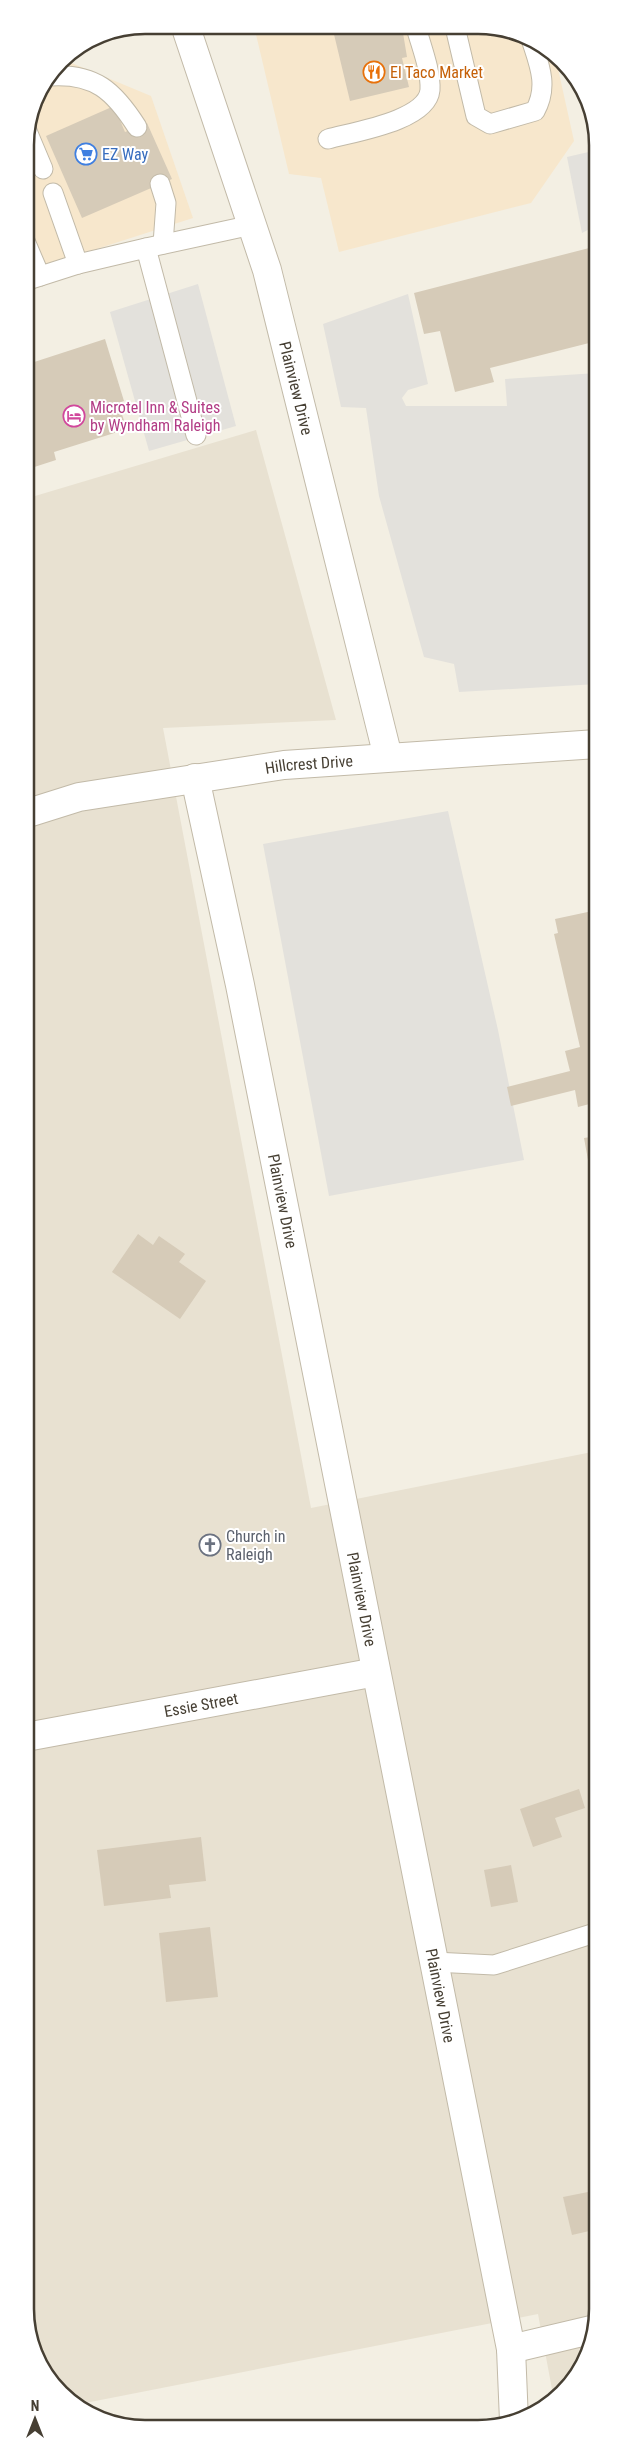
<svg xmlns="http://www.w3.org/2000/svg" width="623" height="2454" font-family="'Roboto Condensed',sans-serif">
<rect width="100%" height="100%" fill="#f3efe3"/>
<!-- residential -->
<path fill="#e8e1d1" d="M256,430L336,720L163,728L311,1508L597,1451L598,2317L589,2355L568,2388L554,2400L538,2314L75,2405L55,2388L26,2325L25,499Z"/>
<!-- commercial -->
<g fill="#f7e7cc">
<path d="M254,26L502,27L538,41L555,55L574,141L531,203L339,252L321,178L289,174Z"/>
<path d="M62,59L151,96L193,218L25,272V137L34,99Z"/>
</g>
<!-- parking -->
<g fill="#e3e1dc">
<path d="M597,150V225L582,233L567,157Z"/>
<path d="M198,284L236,426L149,451L110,312Z"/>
<path d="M408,294L428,384L408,390L402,398L406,406H507L505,379L597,373V684L459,692L454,664L424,657L379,496L366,408L341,407L323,324Z"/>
<path d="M448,811L498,1030L524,1160L329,1196L263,844Z"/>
</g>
<!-- building -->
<g fill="#d6cbb8">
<path d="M332,26L402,27L407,57L402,58L409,87L350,101Z"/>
<path d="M114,106L125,132L147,123L172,179L82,218L46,136Z"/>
<path d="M597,246V341L490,368L494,382L455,392L440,331L424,334L414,293Z"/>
<path d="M105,339L124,401L118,403L127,429L54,452L56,460L25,470V365Z"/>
<path d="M597,910V1102L578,1107L575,1090L511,1106L507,1087L570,1071L565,1051L580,1047L554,934L558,933L555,919Z"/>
<path d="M597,1136V1159L588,1160L584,1138Z"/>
<path d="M138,1234L153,1245L159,1236L185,1254L179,1262L206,1281L180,1319L112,1272Z"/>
<path d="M579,1789L585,1808L555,1818L562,1837L533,1847L520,1809Z"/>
<path d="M201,1837L206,1881L169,1885L171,1898L104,1906L97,1850Z"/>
<path d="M511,1865L518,1902L491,1907L484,1870Z"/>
<path d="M210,1927L218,1997L166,2002L159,1933Z"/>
<path d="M598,2190V2229L572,2235L563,2197Z"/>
</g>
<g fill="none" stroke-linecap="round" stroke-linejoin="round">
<!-- lane casing -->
<g stroke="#c2baa8" stroke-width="21">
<g id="lane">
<path d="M455,27L476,116L490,124L535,111C549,86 539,64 531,39"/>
<path d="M50,76C95,73 114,91 137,127"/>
<path d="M27,131L43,169"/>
<path d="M328,139C353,132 427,121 430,90C431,70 421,46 416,27"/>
<path d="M160,184L166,203L163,244"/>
<path d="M53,193L78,264"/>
<path d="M25,241L40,276"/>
<path d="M146,248L252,225"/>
<path d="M25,281L78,264L146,248L196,435"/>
<path d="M434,1962L494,1965L598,1932"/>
</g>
</g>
<!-- street casing -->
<g stroke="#c2baa8" stroke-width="30">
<g id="street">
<path id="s1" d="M185,25L267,270L388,757"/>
<path id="s2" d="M195,778L240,985L511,2349L514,2421"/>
<path id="s3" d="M25,814L79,797L284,765L597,744"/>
<path id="s4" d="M26,1737L376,1672"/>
<path d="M511,2349L595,2329"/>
</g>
</g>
<!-- lane -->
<use href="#lane" stroke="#fff" stroke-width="19"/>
<!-- street -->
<use href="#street" stroke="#fff" stroke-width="28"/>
</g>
<!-- icons -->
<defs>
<g id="restaurant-ring" transform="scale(1.125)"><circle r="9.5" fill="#fff" stroke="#e8710a" stroke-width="1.5"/><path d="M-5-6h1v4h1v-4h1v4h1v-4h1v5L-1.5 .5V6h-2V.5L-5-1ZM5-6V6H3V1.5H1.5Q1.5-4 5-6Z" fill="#e8710a"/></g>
<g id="supermarket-ring" transform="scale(1.125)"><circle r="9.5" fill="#fff" stroke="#3f7fe0" stroke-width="1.5"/><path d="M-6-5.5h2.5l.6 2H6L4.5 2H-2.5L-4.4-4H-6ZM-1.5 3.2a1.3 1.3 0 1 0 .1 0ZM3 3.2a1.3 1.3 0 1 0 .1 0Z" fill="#3f7fe0"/></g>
<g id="hotel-ring" transform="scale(1.125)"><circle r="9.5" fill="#fff" stroke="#d1479c" stroke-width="1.5"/><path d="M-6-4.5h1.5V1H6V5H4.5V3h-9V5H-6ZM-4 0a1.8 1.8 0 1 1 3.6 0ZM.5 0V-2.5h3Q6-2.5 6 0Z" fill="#d1479c"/></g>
<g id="church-ring" transform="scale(1.125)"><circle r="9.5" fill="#fff" stroke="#6b7280" stroke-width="1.5"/><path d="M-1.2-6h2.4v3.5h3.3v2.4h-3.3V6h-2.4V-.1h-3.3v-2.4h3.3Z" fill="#6b7280"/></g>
</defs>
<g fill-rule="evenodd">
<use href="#restaurant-ring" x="374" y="72"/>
<use href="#supermarket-ring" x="86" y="154"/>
<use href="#hotel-ring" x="74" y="416"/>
<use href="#church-ring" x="210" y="1545"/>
</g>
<g text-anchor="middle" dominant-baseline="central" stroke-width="4" stroke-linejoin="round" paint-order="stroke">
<!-- food labels -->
<g font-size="16" fill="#c56008" stroke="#fff" text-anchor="start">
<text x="390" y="72">El Taco Market</text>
</g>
<!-- shop labels -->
<g font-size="16" fill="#366cbe" stroke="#fff" text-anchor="start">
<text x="102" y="154">EZ Way</text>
</g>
<!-- street labels -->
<g font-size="16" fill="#463f33" stroke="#fff">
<text stroke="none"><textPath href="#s1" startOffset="380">Plainview Drive</textPath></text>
<text stroke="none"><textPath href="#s3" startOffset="289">Hillcrest Drive</textPath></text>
<text stroke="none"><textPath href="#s2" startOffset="432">Plainview Drive</textPath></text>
<text stroke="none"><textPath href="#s2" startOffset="838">Plainview Drive</textPath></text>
<text stroke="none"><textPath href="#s4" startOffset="178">Essie Street</textPath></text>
<text stroke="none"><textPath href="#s2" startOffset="1242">Plainview Drive</textPath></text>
</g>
<!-- hotel labels -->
<g font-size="16" fill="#b23c85" stroke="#fff" text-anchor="start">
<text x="90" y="407">Microtel Inn &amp; Suites<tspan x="90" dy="18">by Wyndham Raleigh</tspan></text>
</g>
<!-- worship labels -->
<g font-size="16" fill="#5b616d" stroke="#fff" text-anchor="start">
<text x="226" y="1536">Church in<tspan x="226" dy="18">Raleigh</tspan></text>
</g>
</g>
<!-- crop -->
<path d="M0 0H623V2454H0ZM145 34H478A111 111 0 0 1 589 145V2309A111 111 0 0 1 478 2420H145A111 111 0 0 1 34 2309V145A111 111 0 0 1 145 34Z" fill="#fff" fill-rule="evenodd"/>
<path fill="none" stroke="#463f33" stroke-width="2.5" d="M145 34H478A111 111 0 0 1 589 145V2309A111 111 0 0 1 478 2420H145A111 111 0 0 1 34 2309V145A111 111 0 0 1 145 34Z"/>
<!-- north arrow -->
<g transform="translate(35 2419)" stroke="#ffffff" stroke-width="4" paint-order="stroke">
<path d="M0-4L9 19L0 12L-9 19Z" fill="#463f33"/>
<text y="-8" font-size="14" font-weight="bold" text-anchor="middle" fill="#463f33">N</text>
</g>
</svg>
